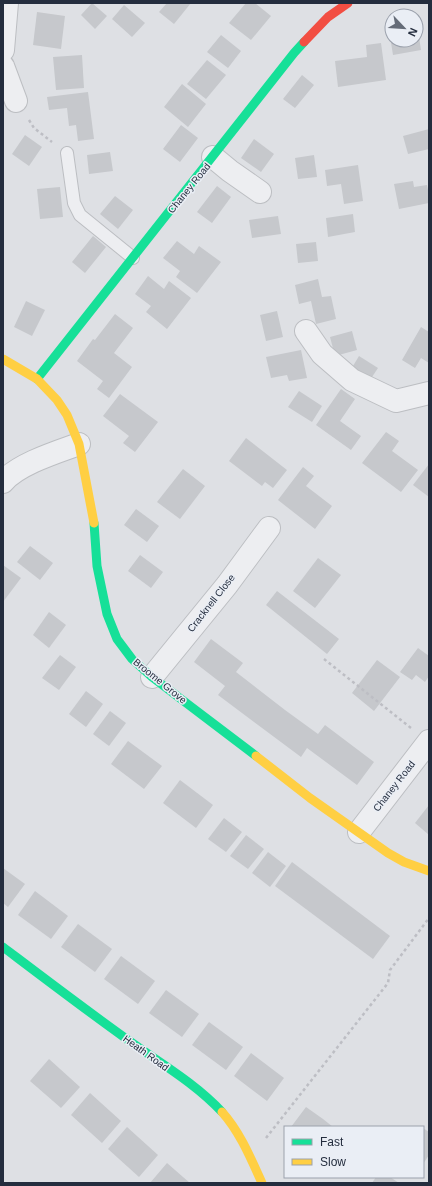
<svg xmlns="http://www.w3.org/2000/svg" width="432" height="1186" font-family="Helvetica,sans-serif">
<rect width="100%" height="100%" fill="#dee0e4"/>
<!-- building -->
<g fill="#c6c8cc">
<path d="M92,3L107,16L95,29L81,15Z"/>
<path d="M167,3H191L174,24L159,12Z"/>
<path d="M246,3H255L271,16L251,40L229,23Z"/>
<path d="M124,5L145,23L132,37L112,19Z"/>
<path d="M37,12L65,16L61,49L33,45Z"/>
<path d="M416,24H417L421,50L393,55L389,30L392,29V40H416Z"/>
<path d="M221,35L241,51L228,68L207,52Z"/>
<path d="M381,43L386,80L338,87L335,61L367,57L366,45Z"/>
<path d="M82,55L84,88L56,90L53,57Z"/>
<path d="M207,60L226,75L206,99L187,84Z"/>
<path d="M302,75L314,85L295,108L283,99Z"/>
<path d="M182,84L206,104L188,127L164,107Z"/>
<path d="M88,92L94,139L78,141L76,125L69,126L67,108L49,110L47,97Z"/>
<path d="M181,125L198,138L180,162L163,149Z"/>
<path d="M429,129V149L408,154L403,136Z"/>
<path d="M25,135L42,147L29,166L12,154Z"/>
<path d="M254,139L274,154L261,172L241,158Z"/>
<path d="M110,152L113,171L89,174L87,155Z"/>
<path d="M314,155L317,177L298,179L295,158Z"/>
<path d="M358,165L363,201L344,204L341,184L327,186L325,170Z"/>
<path d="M413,181L414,187L427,185L429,195V203L399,209L394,184Z"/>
<path d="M217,186L231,197L212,223L197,212Z"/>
<path d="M60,187L63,217L40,219L37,189Z"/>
<path d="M115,196L133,210L118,229L100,214Z"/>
<path d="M353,214L355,232L328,237L326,218Z"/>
<path d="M278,216L281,234L252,238L249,220Z"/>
<path d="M93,236L106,247L85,273L72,262Z"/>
<path d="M177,241L194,254L199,246L221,262L197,293L176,277L180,271L163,258Z"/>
<path d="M316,242L318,261L298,263L296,244Z"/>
<path d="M148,276L164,289L169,281L191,298L167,329L146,312L151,306L135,294Z"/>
<path d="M318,279L322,297L331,296L336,319L316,324L311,301L299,304L295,285Z"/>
<path d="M26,301L45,310L32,336L14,327Z"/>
<path d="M277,311L283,337L266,341L260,315Z"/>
<path d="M115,314L133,328L114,353L132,367L109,398L97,389L103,381L77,361L93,339L95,340Z"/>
<path d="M421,327L429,332V363L421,358L415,368L402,360Z"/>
<path d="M352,331L357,350L335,356L330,337Z"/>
<path d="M301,350L307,378L289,381L287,375L271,378L266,357Z"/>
<path d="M359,356L378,368L368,383L350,371Z"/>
<path d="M341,389L355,399L340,421L361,436L351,450L316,425Z"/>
<path d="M299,391L322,406L312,422L288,407Z"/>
<path d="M120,394L158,422L135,452L123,443L129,436L103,416Z"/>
<path d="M386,432L399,441L392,451L418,470L401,492L362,463Z"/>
<path d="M246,438L287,470L273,488L265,482L262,486L229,461Z"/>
<path d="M429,464V497L413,485Z"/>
<path d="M303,467L314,476L306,486L332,506L315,529L278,500Z"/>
<path d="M183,469L205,486L180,519L157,502Z"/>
<path d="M136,509L159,526L147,542L124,525Z"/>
<path d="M30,546L53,563L40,580L17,562Z"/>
<path d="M140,555L163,572L151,588L128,571Z"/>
<path d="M318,558L341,575L315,608L293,591Z"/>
<path d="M3,565L21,578L3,602Z"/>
<path d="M277,591L339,639L327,654L266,605Z"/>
<path d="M49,612L66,625L49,648L33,635Z"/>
<path d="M211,639L243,663L236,672L285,710L318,734L325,725L374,762L357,785L307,748L301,757L218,695L225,686L194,662Z"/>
<path d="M418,648L429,656V676L425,682L416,675L412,680L400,672Z"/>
<path d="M60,655L76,667L59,690L42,678Z"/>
<path d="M377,660L400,677L374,711L352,693Z"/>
<path d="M86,691L103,704L86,727L69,714Z"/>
<path d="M110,711L126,723L109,746L93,734Z"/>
<path d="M128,741L162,766L144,789L111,764Z"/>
<path d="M180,780L213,805L196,828L163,803Z"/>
<path d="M429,805V835L415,823Z"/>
<path d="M224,818L242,832L226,852L208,839Z"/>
<path d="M246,835L264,849L248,869L230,856Z"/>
<path d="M268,852L286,866L270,887L252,873Z"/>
<path d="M292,862L390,936L373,959L275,886Z"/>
<path d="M3,868L25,884L8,907L3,903Z"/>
<path d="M35,891L68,916L51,939L18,915Z"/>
<path d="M78,924L112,949L95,972L61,947Z"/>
<path d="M121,956L155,981L138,1004L104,979Z"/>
<path d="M166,990L199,1014L182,1037L149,1013Z"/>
<path d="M209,1022L243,1047L226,1070L192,1045Z"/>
<path d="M251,1053L284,1078L267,1101L234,1076Z"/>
<path d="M49,1059L80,1087L61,1108L30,1081Z"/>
<path d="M90,1093L121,1121L102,1143L71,1115Z"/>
<path d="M306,1107L323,1119L333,1127H291Z"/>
<path d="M127,1127L158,1155L139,1177L108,1149Z"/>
<path d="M423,1128L429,1132V1155L423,1164Z"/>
<path d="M167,1163L183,1177L190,1183H150Z"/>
<path d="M376,1177H390L399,1183H372Z"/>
</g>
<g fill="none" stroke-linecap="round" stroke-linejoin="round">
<!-- lane casing -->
<g stroke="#bcbec2" stroke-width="14">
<path id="lane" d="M67,153L74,203L80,215L133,258"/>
</g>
<!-- street casing -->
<g stroke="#bcbec2" stroke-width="24">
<g id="street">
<path d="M3,50L7,3"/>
<path d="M3,66L16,101"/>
<path d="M213,157L230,171L260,192"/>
<path d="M306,331L322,354L352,380L396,401L429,393"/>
<path d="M3,482C18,464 57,452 79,444"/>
<path d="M152,677L227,585L269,528"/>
<path d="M359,832L429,741"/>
</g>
</g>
<!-- path -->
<g stroke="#bdbec4" stroke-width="2.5" stroke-dasharray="3 3" stroke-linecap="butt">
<path d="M29,120L34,128L52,142"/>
<path d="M324,659L411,728"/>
<path d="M266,1138L388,983L390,970L429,918"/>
</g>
<!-- lane -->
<use href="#lane" stroke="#edeef1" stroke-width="12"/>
<!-- street -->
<use href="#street" stroke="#edeef1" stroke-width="22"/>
<!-- fast -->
<g stroke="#16e098" stroke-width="9">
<path d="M37,379L294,53L304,42"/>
<path d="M94,523L97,566L107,614L117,639L132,659L152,677L256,756"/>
<path d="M3,947C44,978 86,1010 128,1040C160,1063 195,1083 222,1112"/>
</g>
<!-- slow -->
<g stroke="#ffcf43" stroke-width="9">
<path d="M3,359L37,379L57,400L67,415L79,444L94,523"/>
<path d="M256,756L310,798L388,853L404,862L429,871"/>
<path d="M222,1112C240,1132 251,1159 262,1183"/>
</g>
<!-- jam -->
<path stroke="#f24e42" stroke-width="9" d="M304,42L328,17L348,3"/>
</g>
<g text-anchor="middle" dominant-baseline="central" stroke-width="3" stroke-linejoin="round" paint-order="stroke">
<!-- street labels -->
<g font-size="10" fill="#242d3e" stroke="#eaeef5">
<text transform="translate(189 188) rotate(-51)">Chaney Road</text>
<text transform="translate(211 603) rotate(-52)">Cracknell Close</text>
<text transform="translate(160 681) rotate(39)">Broome Grove</text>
<text transform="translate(394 786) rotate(-52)">Chaney Road</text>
<text transform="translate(146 1053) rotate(36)">Heath Road</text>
</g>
</g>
<!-- border -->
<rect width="432" height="1186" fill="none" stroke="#242d3e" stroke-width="8"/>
<!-- legend -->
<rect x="284" y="1126" width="140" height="52" fill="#eaeef5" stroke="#9ba1ac"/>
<rect x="292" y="1139" width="20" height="6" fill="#16e098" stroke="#9ba1ac"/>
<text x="320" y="1146" font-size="12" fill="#242d3e">Fast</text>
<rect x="292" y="1159" width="20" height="6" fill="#ffcf43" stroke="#9ba1ac"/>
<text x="320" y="1166" font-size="12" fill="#242d3e">Slow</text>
<!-- north arrow -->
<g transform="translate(404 28) rotate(115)"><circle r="19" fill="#eaeef5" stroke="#9ba1ac"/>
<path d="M0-3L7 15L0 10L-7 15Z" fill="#656c78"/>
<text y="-6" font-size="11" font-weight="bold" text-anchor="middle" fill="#242d3e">N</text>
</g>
</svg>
